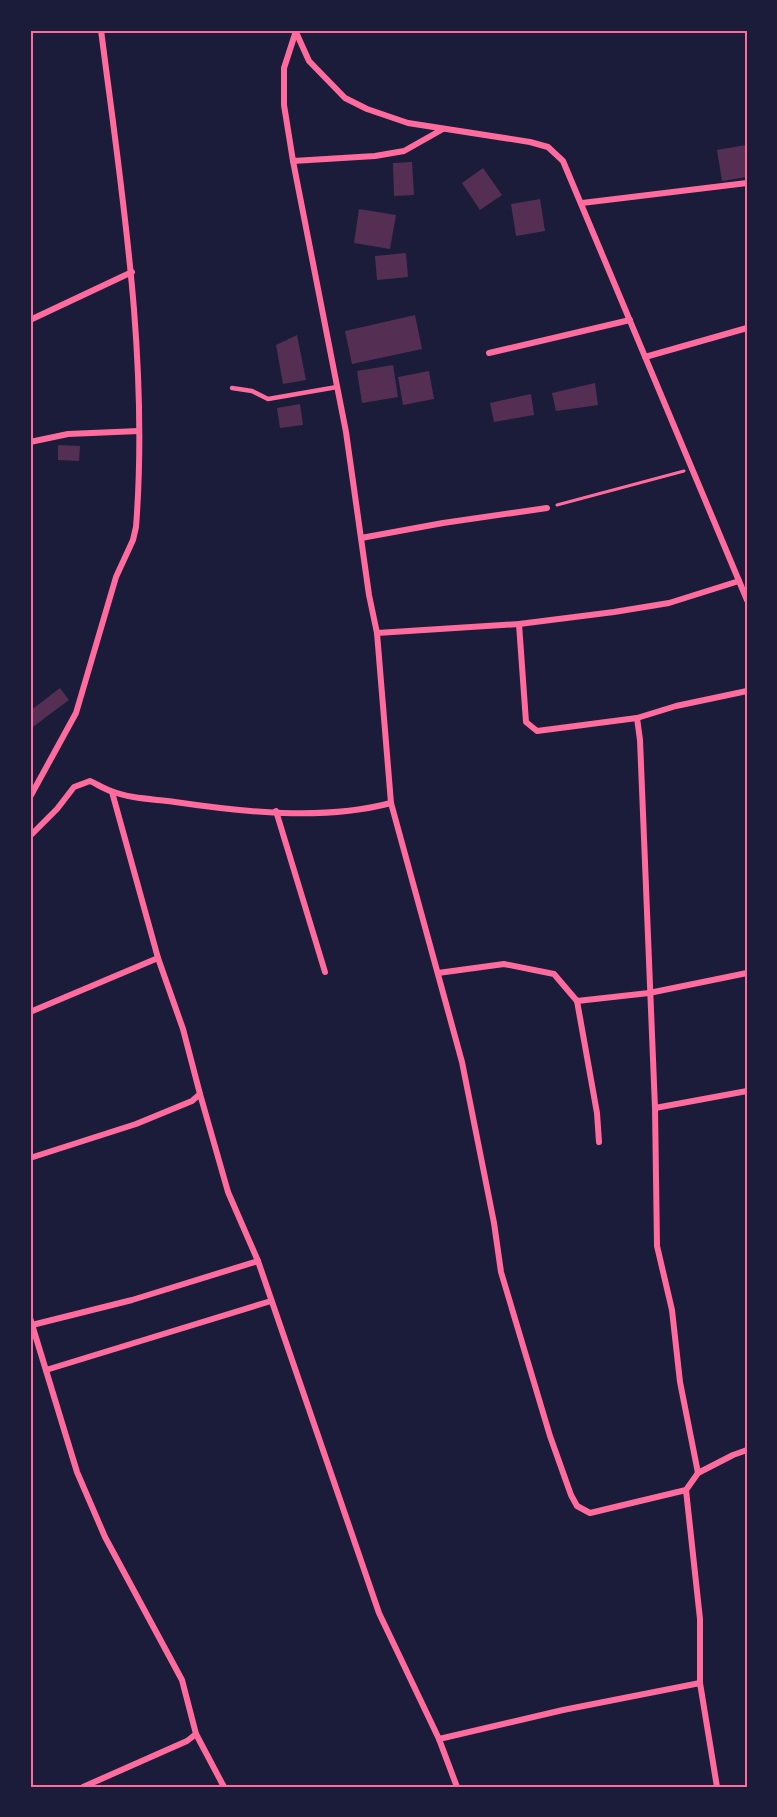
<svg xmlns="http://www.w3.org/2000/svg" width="777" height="1817" font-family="'PT Sans',sans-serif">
<rect width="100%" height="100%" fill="#1b1b3a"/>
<!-- building -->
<g fill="#542f53">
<path d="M746,145L747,177L722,181L717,150Z"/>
<path d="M412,162L414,195L394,196L393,163Z"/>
<path d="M483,168L502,195L480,210L462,183Z"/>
<path d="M540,199L545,231L516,236L511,204Z"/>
<path d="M359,209L396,215L390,249L354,243Z"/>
<path d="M406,253L408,277L377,280L375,256Z"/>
<path d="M415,315L422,349L352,364L345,331Z"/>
<path d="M297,335L306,380L283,384L276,345Z"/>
<path d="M393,365L398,397L362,403L357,371Z"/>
<path d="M429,371L434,399L403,405L398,377Z"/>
<path d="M595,383L598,405L556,411L552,393Z"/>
<path d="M531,394L534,415L494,422L490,403Z"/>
<path d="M300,404L303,425L280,428L277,408Z"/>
<path d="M58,445L80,446L79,461L58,460Z"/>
<path d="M60,688L69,700L30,729V711Z"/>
</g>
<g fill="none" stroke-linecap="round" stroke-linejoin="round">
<!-- path -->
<path stroke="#ff6b9d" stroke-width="3" d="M557,505L684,471"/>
<!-- service -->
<path stroke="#ff6b9d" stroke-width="4.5" d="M232,388L252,391L268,399L337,387"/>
<!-- minor -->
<g stroke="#ff6b9d" stroke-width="6">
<path d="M295,30L309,61L345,98L367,109L408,123L530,142L548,147L563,161L747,600"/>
<path d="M295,34L284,68V105L293,161L346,432L369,595L377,633L391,803L462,1062L494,1223L501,1272L550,1436L571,1495L577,1506L590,1513L686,1490L700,1619V1683L717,1787"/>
<path d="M293,161L375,156L404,151L443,129"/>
<path d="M582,203L747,183"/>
<path d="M30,320L132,272"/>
<path d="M489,353L630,320"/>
<path d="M645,357L747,328"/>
<path d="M30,442L68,434L139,431"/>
<path d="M361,538L443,523L547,508"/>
<path d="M519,624L526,722L537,731L637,718L676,706L747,691"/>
<path d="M377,633L519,624L614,612L669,603L739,581"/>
<path d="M637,718L640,740L655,1108L657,1246L672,1310L680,1382L698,1473"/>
<path d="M30,797L76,713L116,577L133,540L136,527C149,360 122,195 101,30"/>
<path d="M276,811L325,972"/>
<path d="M30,836L57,809L74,787L90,781C97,784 104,789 111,791C131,799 154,799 175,802C243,812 323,821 391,803"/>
<path d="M438,973L504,964L554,974L577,1001L649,993L747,973"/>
<path d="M577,1001L597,1113L599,1142"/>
<path d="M30,1012L158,958"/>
<path d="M200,1094L228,1192L258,1261L379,1613L439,1739L457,1787"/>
<path d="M655,1108L747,1091"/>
<path d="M30,1158L136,1124L192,1101L200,1094L183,1029L158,958L112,792"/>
<path d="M30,1318L77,1472L105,1537L182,1680L196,1734L187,1741L83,1787"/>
<path d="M32,1325L132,1300L258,1261"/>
<path d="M46,1370L271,1301"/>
<path d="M686,1490L698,1473L733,1455L747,1450"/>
<path d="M196,1734L224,1787"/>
<path d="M439,1739L563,1710L700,1683"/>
</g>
</g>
<!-- border -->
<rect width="777" height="1817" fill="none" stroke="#1b1b3a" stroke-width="63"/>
<rect x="32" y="32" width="714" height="1754" fill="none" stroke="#ff6b9d" stroke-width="2"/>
</svg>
